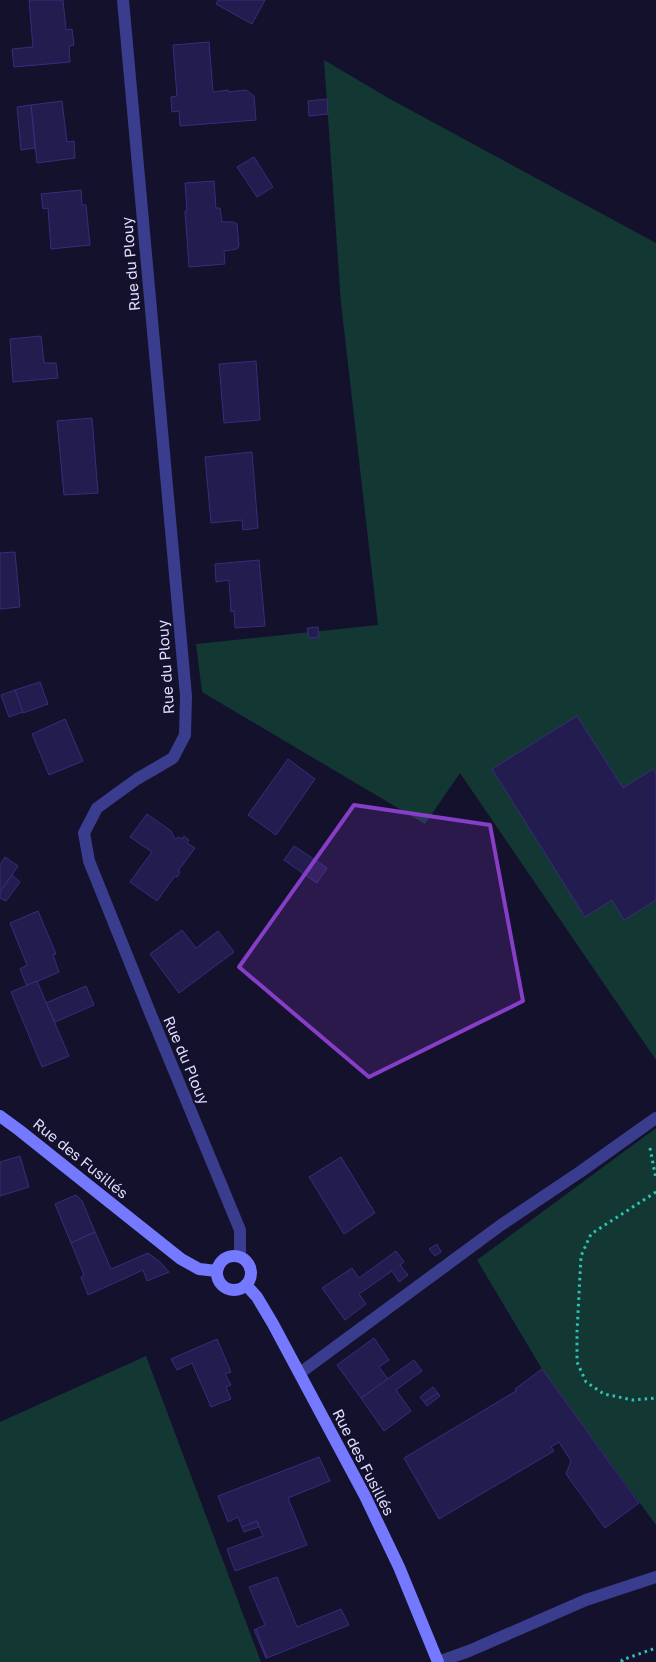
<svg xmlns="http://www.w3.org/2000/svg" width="656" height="1662" font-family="'Golos Text',sans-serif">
<rect width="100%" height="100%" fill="#14112d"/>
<!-- green -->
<g fill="#133834">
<path d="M324,60L390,99L656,243V1060L460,773L425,824L202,692L196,644L378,625L341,303Z"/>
<path d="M656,1128V1525L542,1369L477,1260Z"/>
<path d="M146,1356L261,1662H0V1422Z"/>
</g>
<!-- building -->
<g fill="#231c4f" stroke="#382d7c">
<path d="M29,0H63L66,30L72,29L74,45L69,46L70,62L14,67L12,49L33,47Z"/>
<path d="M218,0H265L252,24L216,4Z"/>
<path d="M209,42L213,92L228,90V92L246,90L254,96L256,120L180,126L179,111L172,112L171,97L177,96L173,45Z"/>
<path d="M327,99L328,114L309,116L308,101Z"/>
<path d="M62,101L67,142L74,141L75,158L37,163L31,105Z"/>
<path d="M31,105L35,148L21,150L17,107Z"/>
<path d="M254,157L273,187L257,197L237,167Z"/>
<path d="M214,181L216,208H220L222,222H234L237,224L239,246L237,249L224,251L225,264L189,267L185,211H187L185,183Z"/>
<path d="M81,190L82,205H86L90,245L51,249L48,208L43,209L41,194Z"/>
<path d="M41,336L44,363H56L58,378L13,382L10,339Z"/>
<path d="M256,361L260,420L224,423L219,364Z"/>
<path d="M92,418L98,493L64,495L57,421Z"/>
<path d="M252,452L258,528L243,530L242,520L211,523L205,457Z"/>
<path d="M15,552L20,607L0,609V553Z"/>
<path d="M259,560L265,626L235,628L234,611L231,612L229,580L216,582L215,564Z"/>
<path d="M318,627L319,637L309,638L307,628Z"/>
<path d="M40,682L48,704L23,713L15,690Z"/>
<path d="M15,690L23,712L9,717L1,695Z"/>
<path d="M577,716L623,788L653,769L656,774V900L624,920L612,900L585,917L492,769Z"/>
<path d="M65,719L83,761L49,775L32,734Z"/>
<path d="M288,759L315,779L276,835L248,815Z"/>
<path d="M147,814L171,831L175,839L179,837L182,839L184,836L189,840L187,843L195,848L178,871L180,872L177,877L175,876L157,901L130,882L152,852L130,837Z"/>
<path d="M294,846L327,868L317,883L284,860Z"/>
<path d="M5,857L18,866L0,892V865Z"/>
<path d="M12,875L20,882L6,901L0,898V892Z"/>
<path d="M38,911L56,954L53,955L59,972L27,986L20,969L27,965L10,923Z"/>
<path d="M182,930L196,948L218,931L234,952L179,993L150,954Z"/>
<path d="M37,981L69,1056L42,1067L11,992Z"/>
<path d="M86,986L94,1005L55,1022L46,1003Z"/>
<path d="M20,1156L29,1187L0,1196V1162Z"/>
<path d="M341,1157L375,1213L344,1234L309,1177Z"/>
<path d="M76,1195L82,1201L95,1232L71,1243L55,1204Z"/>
<path d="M95,1232L111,1269L148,1253L160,1262L169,1272L147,1281L143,1270L88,1295L81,1277L84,1275L71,1243Z"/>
<path d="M437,1244L441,1252L435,1256L429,1249Z"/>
<path d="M396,1251L404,1262L400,1265L408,1275L399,1282L392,1271L359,1294L366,1304L345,1320L322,1288L352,1268L359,1278Z"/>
<path d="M374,1338L389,1360L379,1367L388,1379L361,1398L337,1365Z"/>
<path d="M217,1339L231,1372L225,1374L231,1385L226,1387L231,1399L211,1407L192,1363L177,1370L171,1359Z"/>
<path d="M414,1360L422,1371L396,1390L411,1411L384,1431L361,1398Z"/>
<path d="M542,1369L639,1503L605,1528L566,1474L571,1461L559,1442L551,1447L554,1451L439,1519L404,1458L516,1391L515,1389Z"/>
<path d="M433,1387L438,1393L424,1402L420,1397Z"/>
<path d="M438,1393L440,1396L427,1406L424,1402Z"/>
<path d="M319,1457L330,1481L288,1498L307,1545L235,1571L227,1549L263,1536L257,1521L242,1527L238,1517L228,1522L218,1496Z"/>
<path d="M257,1521L259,1527L244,1532L242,1527Z"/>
<path d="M277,1577L297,1627L341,1609L349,1625L267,1658L256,1629L265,1625L249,1587Z"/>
<path d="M256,1629L267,1658H266L254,1630Z"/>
</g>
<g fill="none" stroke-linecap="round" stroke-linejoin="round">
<!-- path -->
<g stroke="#2cc4b2" stroke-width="3" stroke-dasharray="2.5 4" stroke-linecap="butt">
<path d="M650,1148L656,1179"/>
<path d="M656,1192L591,1234L581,1256L577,1332V1362L586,1382L604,1394L633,1400L656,1398"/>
<path d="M622,1662V1660L656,1648"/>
</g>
<!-- lane -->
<g stroke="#3a3c8e" stroke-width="12">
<path d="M300,1373L501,1225L580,1172L656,1118"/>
<path d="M438,1662L469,1651L586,1600L656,1577"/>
</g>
<!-- street -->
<path stroke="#3a3c8e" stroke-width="12" d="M123,0L186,696L185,735L173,758L137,779L97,808L84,833L89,861L151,1015L240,1230V1257"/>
<!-- secondary -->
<g stroke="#7479ff" stroke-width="12">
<path d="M0,1116L19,1130L181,1259L199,1269L217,1271"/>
<circle cx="234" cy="1273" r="17"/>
<path d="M246,1285L257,1297L273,1324L365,1496L399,1567L438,1662"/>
</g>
</g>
<!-- marked area -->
<path fill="#853ec5" fill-opacity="0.2" stroke="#853ec5" stroke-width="4" stroke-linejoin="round" d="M354,805L490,825L523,1001L369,1077L239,967Z"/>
<g text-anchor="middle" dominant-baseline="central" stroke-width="4" stroke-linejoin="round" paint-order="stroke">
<!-- street labels -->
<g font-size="15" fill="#dfddff" stroke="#14112d">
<text transform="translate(130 264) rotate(-95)">Rue du Plouy</text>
<text transform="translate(165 667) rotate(-94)">Rue du Plouy</text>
<text transform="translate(187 1060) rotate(67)">Rue du Plouy</text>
<text transform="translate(81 1158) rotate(39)">Rue des Fusillés</text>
<text transform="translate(364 1462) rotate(63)">Rue des Fusillés</text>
</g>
</g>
</svg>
